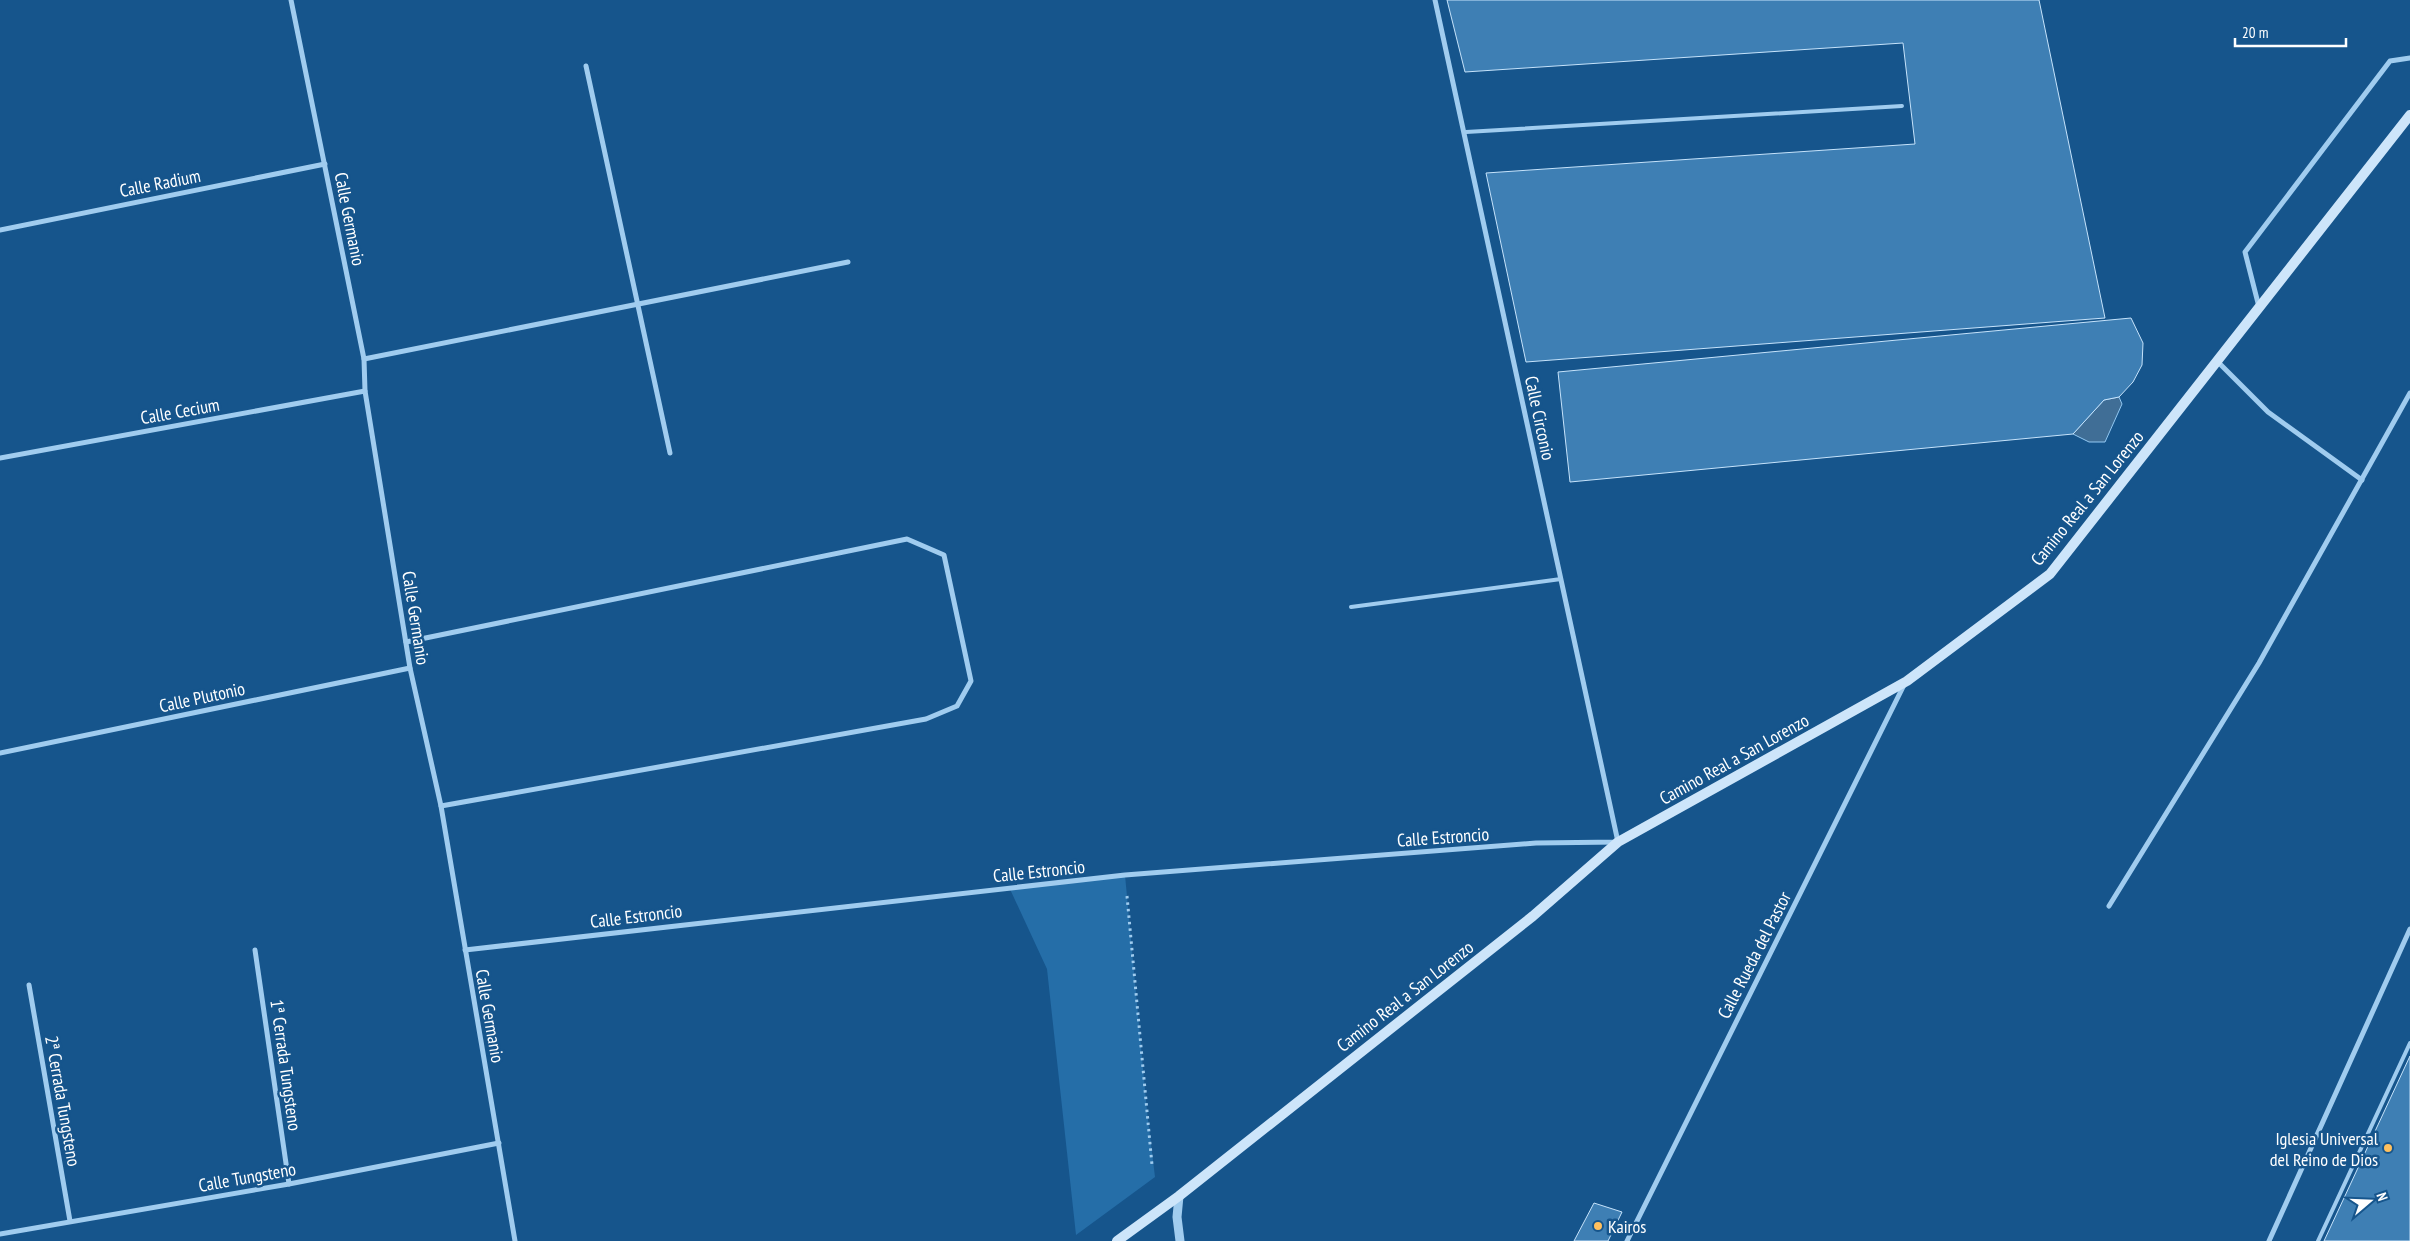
<svg xmlns="http://www.w3.org/2000/svg" width="2410" height="1241" font-family="'PT Sans Narrow',sans-serif">
<rect width="100%" height="100%" fill="#16558c"/>
<!-- green -->
<path fill="#256ea8" d="M1125,875L1147,1111L1155,1177L1076,1235L1047,969L1009,887Z"/>
<!-- water -->
<path fill="#406e96" stroke="#92c8f2" d="M2119,397L2122,404L2105,442H2089L2073,434L2104,400Z"/>
<!-- building -->
<g fill="#3e7fb4" stroke="#c6e3fb">
<path d="M1447,0H2039L2105,318L1526,362L1486,173L1915,144L1903,43L1465,72Z"/>
<path d="M2131,318L2143,343L2142,365L2133,382L2119,397L2104,400L2073,434L1570,482L1558,372Z"/>
<path d="M2410,1056V1241H2324Z"/>
<path d="M1594,1203L1622,1212L1608,1241H1574Z"/>
</g>
<g fill="none" stroke-linecap="round" stroke-linejoin="round">
<!-- path -->
<path stroke="#a0ccef" stroke-width="3" stroke-dasharray="2.5 4" stroke-linecap="butt" d="M1127,896L1152,1165"/>
<!-- service -->
<g stroke="#a0ccef" stroke-width="4">
<path d="M1466,132L1902,106"/>
<path d="M1351,607L1561,579"/>
<path d="M2318,1241L2410,1043"/>
</g>
<!-- minor -->
<g stroke="#a0ccef" stroke-width="5">
<path d="M291,0L364,359L365,391L410,668L441,806L515,1241"/>
<path d="M586,66L670,453"/>
<path d="M0,230L325,164"/>
<path d="M2259,307L2245,252L2390,61L2410,58"/>
<path d="M364,359L848,262"/>
<path d="M2217,361L2268,412L2362,480"/>
<path d="M0,458L365,391"/>
<path d="M406,642L907,539L944,555L971,681L957,706L926,719L441,806"/>
<path d="M0,753L410,668"/>
<path d="M2109,906L2259,663L2410,393"/>
<path d="M255,950L289,1184"/>
<path d="M465,950L1125,875L1536,843L1618,842L1435,0"/>
<path d="M29,985L70,1221"/>
<path d="M0,1234L289,1184L499,1143"/>
<path d="M1627,1241L1905,683"/>
<path d="M2269,1241L2410,929"/>
</g>
<!-- tertiary -->
<path stroke="#a0ccef" stroke-width="9" d="M1179,1196L1177,1217L1180,1241"/>
<!-- secondary -->
<path stroke="#cde5fa" stroke-width="10" d="M1117,1241L1179,1196L1533,916L1618,842L1907,681L2050,574L2410,115"/>
</g>
<!-- markers -->
<g fill="#ffc05e" stroke="#16558c" stroke-width="2">
<circle cx="2388" cy="1148" r="5"/>
<circle cx="1598" cy="1226" r="5"/>
</g>
<g text-anchor="middle" dominant-baseline="central" stroke-width="5" stroke-linejoin="round" paint-order="stroke">
<!-- street labels -->
<g font-size="18" fill="#fff" stroke="#16558c">
<text transform="translate(160 183) rotate(-11)">Calle Radium</text>
<text transform="translate(350 219) rotate(79)">Calle Germanio</text>
<text transform="translate(180 411) rotate(-10)">Calle Cecium</text>
<text transform="translate(1540 418) rotate(78)">Calle Circonio</text>
<text transform="translate(2087 498) rotate(-51)">Camino Real a San Lorenzo</text>
<text transform="translate(416 618) rotate(81)">Calle Germanio</text>
<text transform="translate(202 697) rotate(-12)">Calle Plutonio</text>
<text transform="translate(1734 759) rotate(-29)">Camino Real a San Lorenzo</text>
<text transform="translate(1443 837) rotate(-4)">Calle Estroncio</text>
<text transform="translate(1039 871) rotate(-6)">Calle Estroncio</text>
<text transform="translate(636 916) rotate(-7)">Calle Estroncio</text>
<text transform="translate(1754 955) rotate(-63)">Calle Rueda del Pastor</text>
<text transform="translate(1405 996) rotate(-38)">Camino Real a San Lorenzo</text>
<text transform="translate(490 1016) rotate(80)">Calle Germanio</text>
<text transform="translate(286 1065) rotate(82)">1ª Cerrada Tungsteno</text>
<text transform="translate(63 1101) rotate(80)">2ª Cerrada Tungsteno</text>
<text transform="translate(247 1177) rotate(-10)">Calle Tungsteno</text>
</g>
<!-- poi labels -->
<g font-size="18" fill="#fff" stroke="#16558c" text-anchor="end">
<text x="2378" y="1138">Iglesia Universal<tspan x="2378" dy="21">del Reino de Dios</tspan></text>
<text x="1608" y="1226" text-anchor="start">Kairos</text>
</g>
</g>
<!-- north arrow -->
<g transform="translate(2370 1201) rotate(71)" stroke="#16558c" stroke-width="4" paint-order="stroke">
<path d="M0-4L9 19L0 12L-9 19Z" fill="#ffffff"/>
<text y="-8" font-size="14" font-weight="bold" text-anchor="middle" fill="#ffffff">N</text>
</g>
<!-- scale -->
<path d="M2235 38v8h111v-8" fill="none" stroke="#ffffff" stroke-width="2.5"/>
<text x="2242" y="38" font-size="15" fill="#ffffff" stroke="#16558c" stroke-width="4" paint-order="stroke">20 m</text>
</svg>
